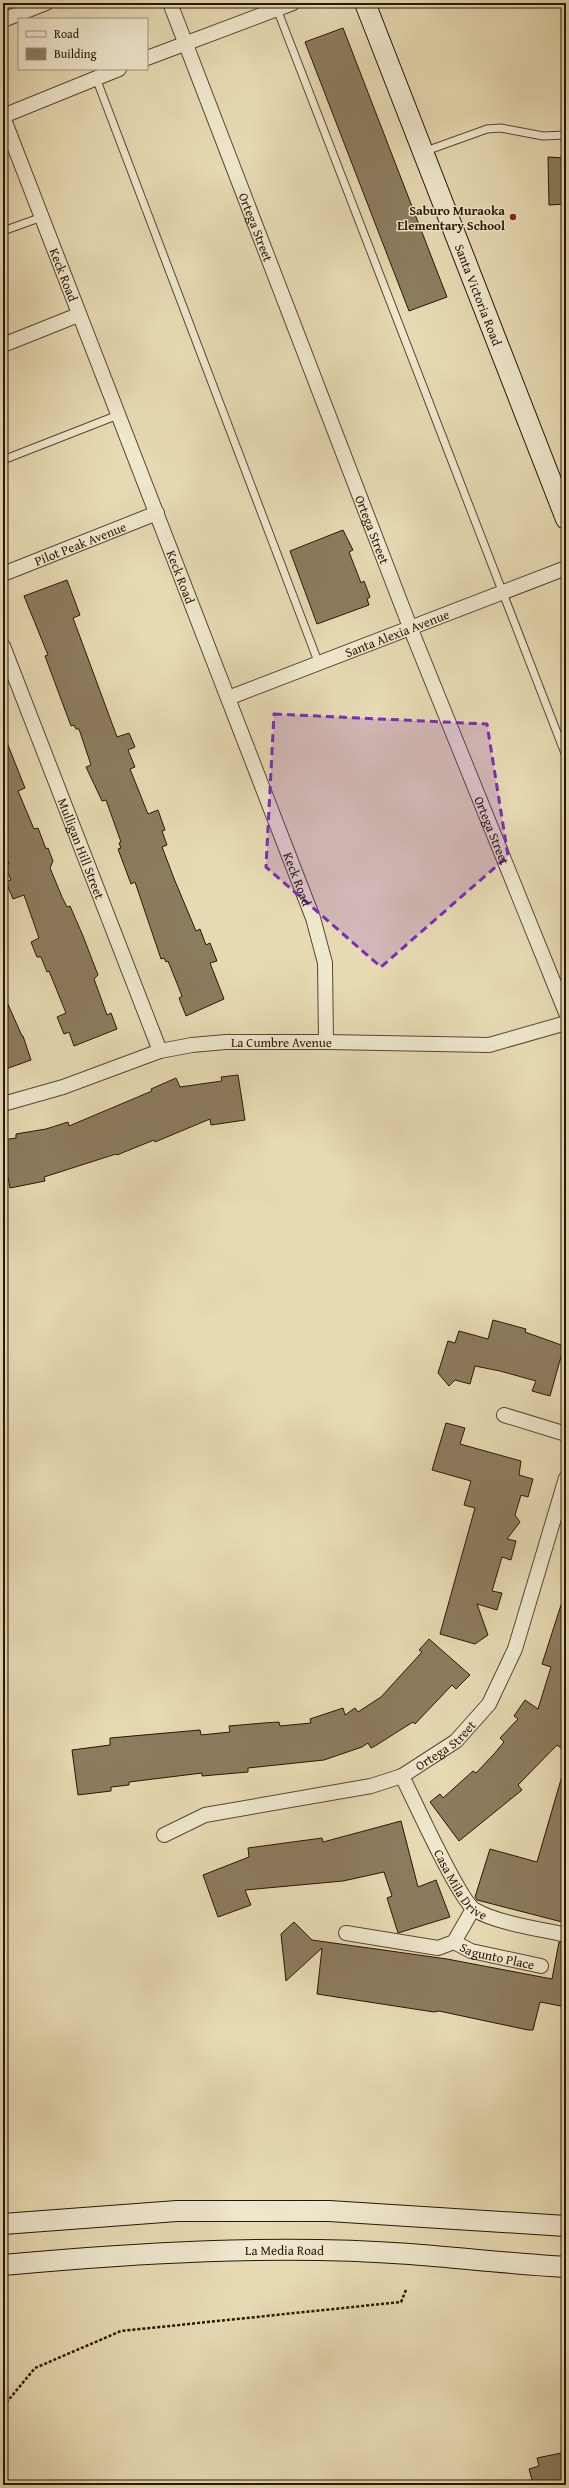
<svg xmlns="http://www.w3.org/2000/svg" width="569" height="2488" font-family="'Gentium Book Plus',serif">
<rect width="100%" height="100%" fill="#e7dab3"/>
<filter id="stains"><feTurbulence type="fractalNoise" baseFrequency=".005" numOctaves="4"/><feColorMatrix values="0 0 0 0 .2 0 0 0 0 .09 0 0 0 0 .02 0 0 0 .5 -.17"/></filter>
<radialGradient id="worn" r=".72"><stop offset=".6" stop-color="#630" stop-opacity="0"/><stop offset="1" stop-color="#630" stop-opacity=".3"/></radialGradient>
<!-- building -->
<g fill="#8c7c5f" stroke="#291605">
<path d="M343,28L447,297L409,311L305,42Z"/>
<path d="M548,157L564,158L566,204L549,205Z"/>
<path d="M343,530L353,550L349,552L361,583L364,581L370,597L367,599L369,605L317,624L290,551Z"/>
<path d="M67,580L80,615L73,618L117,737L129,733L135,747L128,750L135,767L130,769L148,814L158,810L165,830L162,831L167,845L162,847L175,881L196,931L200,929L206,945L210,943L217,961L210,963L224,999L186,1016L179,998L182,996L168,961L166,962L164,958L161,959L135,882L131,884L118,849L121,848L119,843L121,842L106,800L102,801L86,767L91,765L79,729H76L74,725L71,726L45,656L48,655L24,596Z"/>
<path d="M4,735L25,788L18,791L34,829L38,828L46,849L48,848L53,861L50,868L62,897L67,907L70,906L83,936L98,975L94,979L107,1015L111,1013L117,1029L74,1046L69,1032L64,1034L57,1017L66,1013L49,971L47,972L41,957H37L31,942L39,938L24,895L13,899L6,882L11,880L5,866L9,864L3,849Z"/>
<path d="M3,993L22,1036H23L31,1060L3,1070Z"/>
<path d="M238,1075L245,1120L211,1125L210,1119L155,1142L154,1140L117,1155L116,1154L44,1177L45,1181L10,1188L8,1177L3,1178V1140L16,1138V1134L46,1129L68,1122L69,1126L152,1091L151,1089L176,1078L180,1087L222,1081L221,1077Z"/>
<path d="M493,1320L526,1329L525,1332L564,1346L550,1396L532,1391L536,1381L500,1371L475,1366L470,1384L455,1380L449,1386L438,1373L448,1341L455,1343L459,1331L488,1339Z"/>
<path d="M446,1423L465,1428L460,1444L521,1461L519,1475L533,1479L528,1497L521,1495L515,1515L520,1522L507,1539L516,1541L511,1560L502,1557L492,1591L502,1593L497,1610L477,1604L488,1635L475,1644L440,1634L475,1508L464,1505L471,1481L432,1470Z"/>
<path d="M562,1602H566V1752L557,1745L518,1785L522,1790L459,1841L430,1802L440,1794L443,1798L473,1771L476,1773L494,1754L504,1742L500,1738L518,1719L514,1716L525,1700L538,1709L551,1667L542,1664Z"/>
<path d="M429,1639L470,1675L456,1689L452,1685L415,1724L413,1722L375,1746L371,1748L368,1743L362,1747L324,1760L248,1768V1772L202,1776V1773L129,1782V1785L111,1787V1791L78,1795L72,1750L110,1745V1738L200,1730L201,1735L230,1732L229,1726L264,1723L279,1722L280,1726L311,1723L310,1719L343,1708L345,1715L355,1708L358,1712L381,1697L422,1652L419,1650Z"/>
<path d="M562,1776L566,1777V1923L477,1900L475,1897L490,1849L537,1862Z"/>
<path d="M401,1821L418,1887L436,1880L450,1917L398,1933L387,1898L392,1896L384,1872L343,1881L245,1890L251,1905L218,1917L203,1875L249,1857L248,1848L322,1838L323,1842Z"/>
<path d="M294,1922L312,1940L447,1959L552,1979L559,1942L566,1943V2007L540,2002L533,2030H528L439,2011L434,2012L317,1994L322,1948L286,1981L281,1934Z"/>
<path d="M566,2452V2485H542V2482L533,2484L529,2469L539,2466L537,2458Z"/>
</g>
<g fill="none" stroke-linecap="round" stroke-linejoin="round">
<!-- lane casing -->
<g stroke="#584730" stroke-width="9">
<g id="lane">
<path d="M277,9L566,756"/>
<path d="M96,78L319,664"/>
<path d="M423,152L487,129L501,128L543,136L566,135"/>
<path d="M3,231L42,217"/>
<path d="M3,460L118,415"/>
</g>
</g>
<!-- street casing -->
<g stroke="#584730" stroke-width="16">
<g id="street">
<path id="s1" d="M170,3L410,627L566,1013"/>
<path d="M3,20L46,3"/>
<path d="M147,58L293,3"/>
<path d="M3,116L119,69"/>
<path id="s2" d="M3,117L313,918L325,963L326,1042"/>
<path d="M3,345L78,315"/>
<path id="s3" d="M3,574L157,513"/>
<path id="s4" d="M3,646L160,1051"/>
<path id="s5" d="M228,698L566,568"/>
<path id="s6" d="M3,1104L63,1087L160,1051L192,1045L226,1042H326L489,1045L566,1023"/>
<path d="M504,1415L566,1434"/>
<path id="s7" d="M402,1776C413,1798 460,1902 475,1910C497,1923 540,1929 566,1935"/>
<path id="s8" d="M164,1835L205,1815L371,1786L402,1776L456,1741L489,1704L515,1649L566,1478"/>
<path d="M346,1933L438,1948L454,1942L473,1909"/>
<path id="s9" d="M454,1942L471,1951L541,1966"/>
</g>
</g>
<!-- secondary casing -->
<g stroke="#291605" stroke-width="22">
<g id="secondary">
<path id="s10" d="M365,3L566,519"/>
<path d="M3,2224L177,2211H329L566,2226"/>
<path id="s11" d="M3,2265C137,2253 275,2244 410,2254C462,2258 514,2264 566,2267"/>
</g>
</g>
<!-- path -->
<path stroke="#291605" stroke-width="2.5" stroke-dasharray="3 2" stroke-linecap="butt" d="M3,2412L6,2403L35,2368L121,2331L401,2302L406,2290"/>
<!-- lane -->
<use href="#lane" stroke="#efe7ce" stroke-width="7"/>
<!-- street -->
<use href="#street" stroke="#efe7ce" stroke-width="14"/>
<!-- secondary -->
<use href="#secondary" stroke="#efe7ce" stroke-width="20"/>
</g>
<!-- marked area -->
<path fill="#7b2cbf" fill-opacity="0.2" stroke="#7b2cbf" stroke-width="3" stroke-dasharray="8 5" stroke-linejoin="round" d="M274,714L487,724L508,856L381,967L266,867Z"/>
<!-- markers -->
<circle fill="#8f2418" stroke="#efe7ce" stroke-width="1.5" cx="513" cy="217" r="4"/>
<g text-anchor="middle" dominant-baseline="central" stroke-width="3" stroke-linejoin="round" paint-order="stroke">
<!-- poi labels -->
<g font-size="13" font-weight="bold" fill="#291605" stroke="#efe7ce" text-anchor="end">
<text x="505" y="210">Saburo Muraoka<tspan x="505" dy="15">Elementary School</tspan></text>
</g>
<!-- street labels -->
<g font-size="13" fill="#291605" stroke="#efe7ce">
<text stroke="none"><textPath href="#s1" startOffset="240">Ortega Street</textPath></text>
<text stroke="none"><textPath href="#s2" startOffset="169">Keck Road</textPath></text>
<text stroke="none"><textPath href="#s10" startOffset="313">Santa Victoria Road</textPath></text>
<text stroke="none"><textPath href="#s1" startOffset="564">Ortega Street</textPath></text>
<text stroke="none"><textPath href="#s3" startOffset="83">Pilot Peak Avenue</textPath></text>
<text stroke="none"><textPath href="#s2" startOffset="493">Keck Road</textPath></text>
<text stroke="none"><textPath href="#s5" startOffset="181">Santa Alexia Avenue</textPath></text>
<text stroke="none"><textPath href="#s1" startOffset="888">Ortega Street</textPath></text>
<text stroke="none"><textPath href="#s4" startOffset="217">Mulligan Hill Street</textPath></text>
<text stroke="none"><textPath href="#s2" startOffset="817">Keck Road</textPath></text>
<text stroke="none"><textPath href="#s6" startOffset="288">La Cumbre Avenue</textPath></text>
<text stroke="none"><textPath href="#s8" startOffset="300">Ortega Street</textPath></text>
<text stroke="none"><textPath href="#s7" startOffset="124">Casa Mila Drive</textPath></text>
<text stroke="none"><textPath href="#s9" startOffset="46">Sagunto Place</textPath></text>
<text stroke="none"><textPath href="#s11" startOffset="282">La Media Road</textPath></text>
</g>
</g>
<!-- margin -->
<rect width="569" height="2488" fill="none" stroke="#e7dab3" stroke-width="16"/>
<rect x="4" y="4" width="561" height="2480" fill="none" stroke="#291605" stroke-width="2"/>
<rect x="8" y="8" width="553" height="2472" fill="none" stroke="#291605"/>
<!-- legend -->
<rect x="18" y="18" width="130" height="52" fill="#efe7ce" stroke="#a0937e"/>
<rect x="26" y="31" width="20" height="6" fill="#efe7ce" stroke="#a0937e"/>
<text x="54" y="38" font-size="12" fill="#291605">Road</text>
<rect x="26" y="48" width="20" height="12" fill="#8c7c5f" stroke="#a0937e"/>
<text x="54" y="58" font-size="12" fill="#291605">Building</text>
<rect width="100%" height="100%" filter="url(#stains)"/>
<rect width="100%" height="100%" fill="url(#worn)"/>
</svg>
